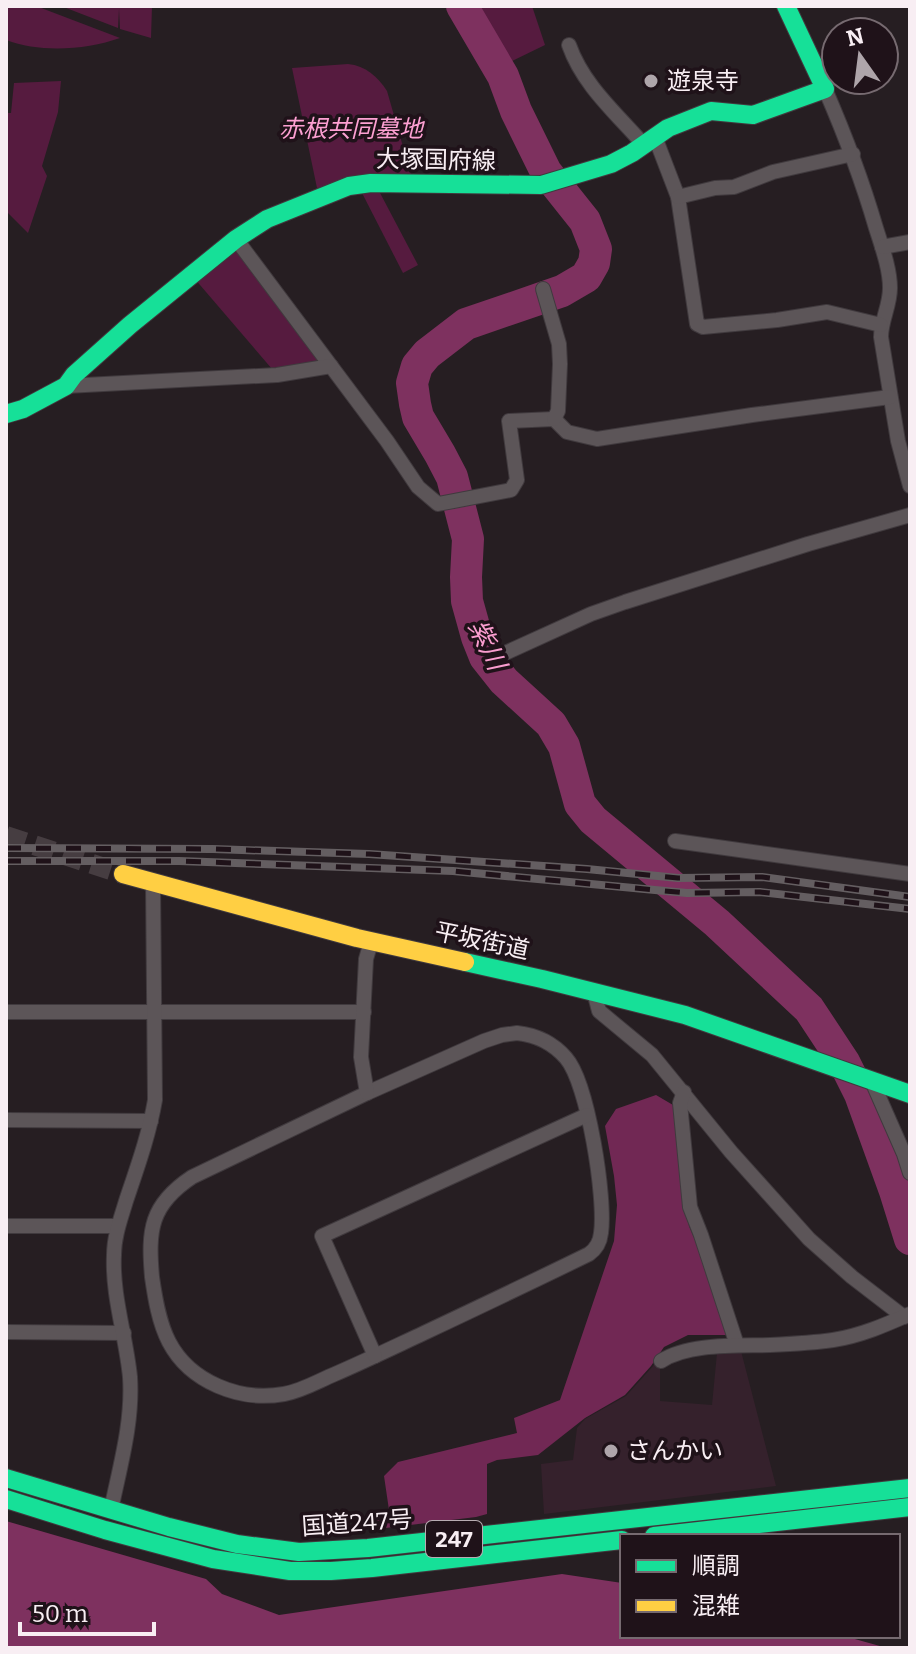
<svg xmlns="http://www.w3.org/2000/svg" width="916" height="1654" font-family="Bitter,'Noto Sans JP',serif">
<rect width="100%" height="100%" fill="#261e22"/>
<!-- built -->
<path fill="#35212c" d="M741,1351L776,1486L544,1514L541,1464L573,1460L577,1428L585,1419L626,1396L653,1366L660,1354V1401L712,1405L717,1353Z"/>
<!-- green -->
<g fill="#561b3f">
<path d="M6,6H36L120,38C86,50 40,53 6,40Z"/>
<path d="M61,6H152L151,38L120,29L119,9L118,28Z"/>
<path d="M475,6H532L545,45L510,62Z"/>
<path d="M348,64C366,66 377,76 387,91L412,178L317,188L292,68Z"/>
<path d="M61,81L58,112L42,166L47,176L28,233L6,211V113H11L14,83Z"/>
<path d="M361,191H379L418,265L403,273Z"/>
<path d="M236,245L321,360L272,369L194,278Z"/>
</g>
<!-- forest -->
<path fill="#712854" d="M656,1095L673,1105L689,1226L701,1254L726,1335H688L664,1347L651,1366L625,1395L585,1418L538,1455L497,1460L487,1464V1514L476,1517L369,1530L367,1523L389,1510L384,1476L398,1462L517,1433L514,1418L560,1400L614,1241L617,1205L614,1176L605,1126L616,1109Z"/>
<!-- water -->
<path fill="#7e315f" d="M6,1521L206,1579L222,1594L279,1615L562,1574L622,1583V1636H844L887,1648H6Z"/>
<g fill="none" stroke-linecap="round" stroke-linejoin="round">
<!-- river -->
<path stroke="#7e315f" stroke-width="32" d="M462,6L503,76L516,111L546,172L585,221L596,249L594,263L586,277L562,291L466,324L427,354L417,366L412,383L415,404L418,417L440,454L452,477L468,539L466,577L467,601L477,637L485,657L504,681L551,724L564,746L580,804L593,820L717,923L809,1009L844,1062L860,1094L895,1191L910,1239"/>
<!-- secondary-tunnel -->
<path stroke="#463d41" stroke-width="20" stroke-dasharray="20 10" stroke-linecap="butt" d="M6,836L123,874"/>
<!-- street casing -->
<g stroke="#403a3e" stroke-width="16">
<g id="street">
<path d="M569,45C583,85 616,113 643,144"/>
<path d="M825,89C845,135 862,180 876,228C882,247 890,269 890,288C890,306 881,320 881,337L898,441L910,486"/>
<path d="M655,137L678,197L697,324L703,327L777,320L827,312L881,325"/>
<path d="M678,197L715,188L734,187L773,172L853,154"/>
<path d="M236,239L387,441L418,487L438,504L511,490L517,480L509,421L554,419L567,432L597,439L752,415L890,397"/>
<path d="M882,247L910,242"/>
<path d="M543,289L559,344L560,364L558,411L554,419"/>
<path d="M66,386L277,375L331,366"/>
<path d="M501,655L591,614L625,602L808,544L910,515"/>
<path d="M675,841L910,874"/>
<path d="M594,992L599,1011L652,1055L731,1152L809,1239L852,1277L904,1317"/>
<path d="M6,1012H364"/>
<path d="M517,1033C536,1035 553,1043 566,1058C588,1083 606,1199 601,1233C600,1243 596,1249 589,1254C534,1281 479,1307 424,1333C394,1347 365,1361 335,1374C318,1381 302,1391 284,1394C240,1402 190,1382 169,1342C159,1323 155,1298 152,1277C148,1230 150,1205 192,1177L367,1093L484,1041L502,1035Z"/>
<path d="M871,1079L904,1154L910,1173"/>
<path d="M684,1092L680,1103L690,1207L701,1235L737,1345"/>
<path d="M367,1093L361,1057L366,959L371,942"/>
<path d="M6,1120L151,1121"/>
<path d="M6,1226H118"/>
<path d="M6,1332L124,1333"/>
<path d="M375,1356L322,1236L587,1115"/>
<path d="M661,1361C689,1343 737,1346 770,1345C791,1344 812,1343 833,1340C860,1336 885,1325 910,1314"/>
<path d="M111,1510C120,1466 133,1422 130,1377C126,1336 112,1296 114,1255C114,1236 121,1218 126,1201C137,1168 149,1135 155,1100L153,882"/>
</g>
</g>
<!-- fast casing -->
<g stroke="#403a3e" stroke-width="20">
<g id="fast">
<path d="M6,414L23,409L66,386L74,375L130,325L236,239L267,219L349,186L371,183L541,185L611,164L632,153L668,128L711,111L753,115L825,89L786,6"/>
<path d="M465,962L542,979L685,1015L910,1094"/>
<path d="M6,1478L169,1527L237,1544L299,1552L368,1548L910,1488"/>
<path d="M6,1499L105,1530L213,1559L290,1571H331L372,1568L622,1540"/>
<path d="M654,1536L910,1507"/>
</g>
</g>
<!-- slow casing -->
<g stroke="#403a3e" stroke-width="20">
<path id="slow" d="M123,874L357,938L465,962"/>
</g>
<!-- street -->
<use href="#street" stroke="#5c5558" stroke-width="14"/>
<!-- fast -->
<use href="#fast" stroke="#16e098" stroke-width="18"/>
<!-- slow -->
<use href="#slow" stroke="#ffcf43" stroke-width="18"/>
<!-- rail casing -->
<g stroke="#645e61" stroke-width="8">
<g id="rail">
<path d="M6,848L213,849L369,854L587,869L678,878L762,877L910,897"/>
<path d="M6,861H179L453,871L687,893L760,892L910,909"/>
</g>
</g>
<!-- rail -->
<use href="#rail" stroke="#1f1219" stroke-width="5" stroke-dasharray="15" stroke-linecap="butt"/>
</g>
<!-- markers -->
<g fill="#aea5aa" stroke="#1f1219" stroke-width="3">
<circle cx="651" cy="81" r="8"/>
<circle cx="611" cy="1451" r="8"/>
</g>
<g text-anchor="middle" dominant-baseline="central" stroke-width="7" stroke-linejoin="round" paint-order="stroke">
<!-- shield labels -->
<rect fill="#1f1219" stroke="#b7acb2" stroke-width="2" x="426" y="1521" width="56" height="36" rx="6"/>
<g font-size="22" font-weight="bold" fill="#f8eef3">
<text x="454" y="1539">247</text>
</g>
<!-- poi labels -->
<g font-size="24" fill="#f8eef3" stroke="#1f1219" text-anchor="start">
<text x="667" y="81">遊泉寺</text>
<text x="627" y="1451">さんかい</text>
</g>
<!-- park labels -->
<g font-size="24" font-style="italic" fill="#fda0d2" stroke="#1f1219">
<text x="351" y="129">赤根共同墓地</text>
</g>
<!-- street labels -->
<g font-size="24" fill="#f8eef3" stroke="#1f1219">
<text transform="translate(436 160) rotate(1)">大塚国府線</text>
<text transform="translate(482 941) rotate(12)">平坂街道</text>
<text transform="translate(357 1523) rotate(-4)">国道247号</text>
</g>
<!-- water labels -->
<g font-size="26" font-style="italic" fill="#fa9dcf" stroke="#1f1219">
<text transform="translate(487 645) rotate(64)">紫川</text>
</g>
</g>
<!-- border -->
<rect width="916" height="1654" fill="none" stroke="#f8eef3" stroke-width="16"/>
<!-- legend -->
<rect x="620" y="1534" width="280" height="104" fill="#1f1219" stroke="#766a70" stroke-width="2"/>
<rect x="636" y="1560" width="40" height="12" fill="#16e098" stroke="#766a70" stroke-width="2"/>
<text x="692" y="1574" font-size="24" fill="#f8eef3">順調</text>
<rect x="636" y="1600" width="40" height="12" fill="#ffcf43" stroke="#766a70" stroke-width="2"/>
<text x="692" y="1614" font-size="24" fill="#f8eef3">混雑</text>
<!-- north arrow -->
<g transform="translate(860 56) rotate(346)"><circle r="38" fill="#1f1219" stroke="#766a70" stroke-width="2"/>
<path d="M0-6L14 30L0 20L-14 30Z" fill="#aea5aa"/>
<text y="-12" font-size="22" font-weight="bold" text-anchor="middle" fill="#f8eef3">N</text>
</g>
<!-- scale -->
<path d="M20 1622v12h134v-12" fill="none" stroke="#f8eef3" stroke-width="4"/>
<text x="32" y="1622" font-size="24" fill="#f8eef3" stroke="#1f1219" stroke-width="6" paint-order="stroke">50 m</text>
</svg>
